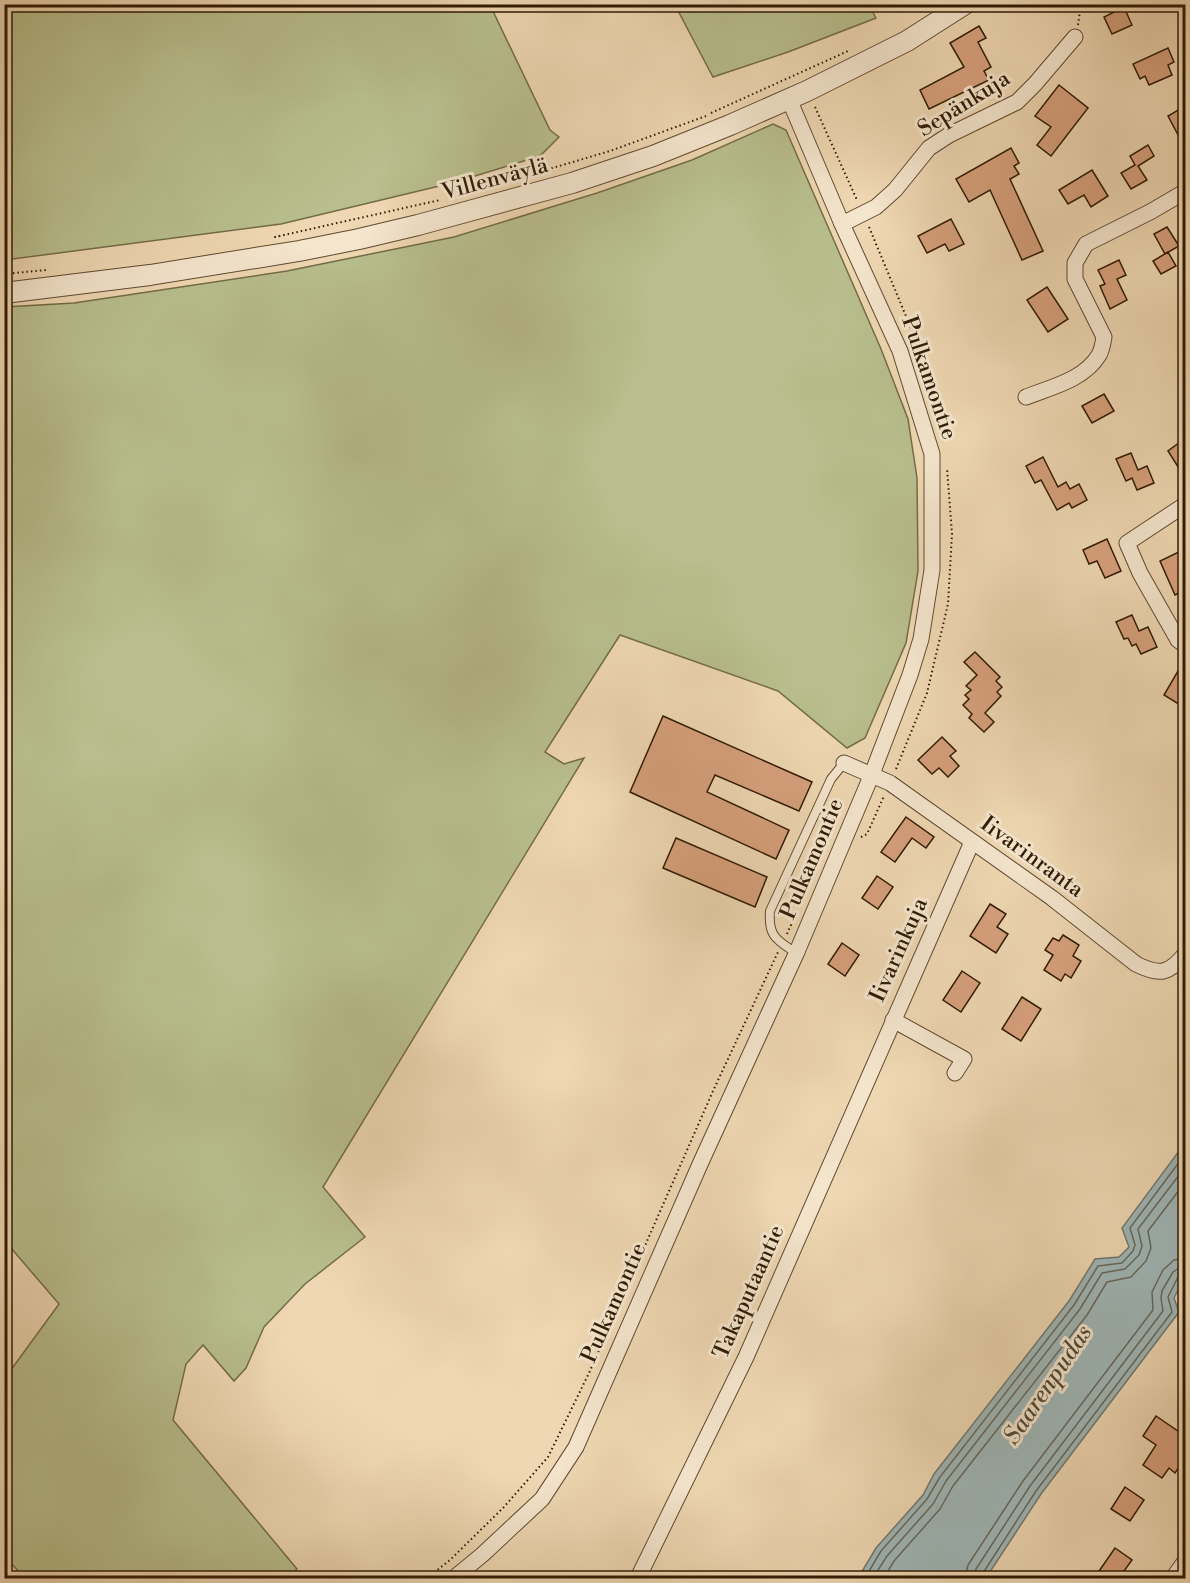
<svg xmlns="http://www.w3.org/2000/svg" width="1190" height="1583" font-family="'Libre Bodoni',serif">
<rect width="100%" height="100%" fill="#eed7b2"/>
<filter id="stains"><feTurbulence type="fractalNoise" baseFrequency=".00333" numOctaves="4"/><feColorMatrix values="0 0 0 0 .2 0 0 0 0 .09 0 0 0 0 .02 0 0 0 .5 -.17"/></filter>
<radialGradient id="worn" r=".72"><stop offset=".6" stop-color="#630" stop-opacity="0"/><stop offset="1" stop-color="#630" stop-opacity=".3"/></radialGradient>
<!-- green -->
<g fill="#b8be8d" stroke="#746c48" stroke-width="1.5">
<path d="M4,5H490L550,130L559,137L540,156L452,183L281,224L5,260Z"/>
<path d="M675,5H869L876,18L788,52L713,77Z"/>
<path d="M773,124L786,130L881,349L908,419L917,478L918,571L906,643L865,738L847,748L778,691L620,635L545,752L564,764L584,758L323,1187L365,1237L305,1284L264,1327L246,1368L234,1381L203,1345L186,1364L173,1420L297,1569L287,1578H25L5,1557V1378L59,1304L5,1241V307L74,303L287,271L454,237L597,193L692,160Z"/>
</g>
<!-- water -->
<path fill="#9fb7b8" stroke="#737970" stroke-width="1.5" d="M1185,1143V1280H1183L1174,1298L1179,1312L1041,1494L986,1578H858L876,1548L923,1495L934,1474L1069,1301L1095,1259L1119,1257L1129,1247L1122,1228Z"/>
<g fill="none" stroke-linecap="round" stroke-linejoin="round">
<!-- shore -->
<g stroke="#68695e" stroke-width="1.5">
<path d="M865,1578L881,1551L927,1499L940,1477L1074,1305L1098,1266L1122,1263L1133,1251L1135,1245L1130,1228L1186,1153"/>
<path d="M873,1578L887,1556L933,1504L946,1481L1080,1309L1102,1273L1125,1269L1139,1255L1142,1246L1138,1229L1186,1166"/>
<path d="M884,1578L894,1561L940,1509L953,1486L1087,1315L1107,1282L1131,1277L1146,1261L1151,1248L1148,1231L1186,1181"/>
<path d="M965,1578L968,1565L1023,1481L1153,1310L1152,1292L1163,1270L1174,1260L1186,1258"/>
<path d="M974,1578L976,1569L1030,1486L1163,1311L1161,1298L1162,1291L1173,1272L1179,1268L1186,1267"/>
<path d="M982,1578L983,1573L1036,1491L1172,1312L1168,1297L1178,1277L1186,1275"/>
</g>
</g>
<!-- building -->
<g fill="#d6a07c" stroke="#301b04" stroke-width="1.5">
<path d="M1124,7L1132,25L1112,34L1104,17Z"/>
<path d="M979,26L986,38L978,42L991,67L984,71L989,80L929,109L920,90L964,67L950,43Z"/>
<path d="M1168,48L1174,62L1168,65L1172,75L1149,85L1145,76L1140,79L1133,64Z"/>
<path d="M1059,85L1088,108L1051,156L1037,145L1051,127L1035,116Z"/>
<path d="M1185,106V148L1168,116Z"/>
<path d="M1148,145L1154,156L1138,166L1147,180L1131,189L1121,173L1135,165L1130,156Z"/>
<path d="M1011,148L1019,163L1014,166L1019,174L1010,179L1043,251L1022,260L990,190L969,202L956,179Z"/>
<path d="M1092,170L1108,196L1091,207L1084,195L1068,204L1059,190Z"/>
<path d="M951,219L964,244L949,251L945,244L927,253L918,236Z"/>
<path d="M1167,227L1179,246L1165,254L1154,234Z"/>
<path d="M1168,252L1176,266L1161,274L1153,261Z"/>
<path d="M1119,260L1126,275L1117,279L1127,300L1110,309L1100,286L1105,284L1098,270Z"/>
<path d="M1047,287L1068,319L1048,332L1027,300Z"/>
<path d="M1104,394L1114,411L1092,423L1082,406Z"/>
<path d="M1180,442L1185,451V478L1168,451Z"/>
<path d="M1131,453L1138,470L1147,466L1154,483L1137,490L1132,478L1126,481L1116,459Z"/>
<path d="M1043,457L1058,487L1066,482L1070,489L1079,484L1087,500L1072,508L1069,503L1057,510L1041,480L1035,483L1026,466Z"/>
<path d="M1107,539L1121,571L1105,578L1097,561L1089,564L1083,550Z"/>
<path d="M1185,549V590L1175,595L1160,561Z"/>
<path d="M1132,615L1139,631L1148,627L1157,647L1141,654L1136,644L1132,646L1128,638L1124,639L1116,622Z"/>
<path d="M975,652L1000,677L996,681L1002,687L997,692L1001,696L985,713L994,722L984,732L969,718L972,714L963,705L969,699L965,695L971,690L966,686L977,675L964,662Z"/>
<path d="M1178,671L1185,675V708L1164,695Z"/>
<path d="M663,716L812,782L799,811L715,775L707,792L789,830L776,859L630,792Z"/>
<path d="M942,737L956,751L950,756L959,766L948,777L939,768L932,774L918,760Z"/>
<path d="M906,817L934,837L926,848L912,838L895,862L881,852Z"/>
<path d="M676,838L767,877L755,907L663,868Z"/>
<path d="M877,876L893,887L878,909L862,898Z"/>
<path d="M990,904L1006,914L997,927L1008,934L996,953L970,936Z"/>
<path d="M1063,935L1079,945L1073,956L1081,961L1071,978L1065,974L1061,981L1044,970L1053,955L1045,950L1053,938L1059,941Z"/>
<path d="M842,943L859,955L845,976L828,964Z"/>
<path d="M962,971L980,983L961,1012L943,1000Z"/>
<path d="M1022,997L1041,1009L1021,1041L1002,1029Z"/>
<path d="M1156,1416L1185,1436V1467L1181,1464L1175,1473L1169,1468L1162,1478L1143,1465L1156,1445L1143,1436Z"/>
<path d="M1125,1487L1144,1500L1130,1521L1111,1509Z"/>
<path d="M1115,1548L1132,1560L1119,1578H1104L1097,1574Z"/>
</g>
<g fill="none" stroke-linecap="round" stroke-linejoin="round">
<!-- service casing -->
<g stroke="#604a30" stroke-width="10">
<path id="service" d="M796,953C777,940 768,937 770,911L831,779L844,763"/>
</g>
<!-- minor casing -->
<g stroke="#604a30" stroke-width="17">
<g id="minor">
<path d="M842,224L876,207L895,190L929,148L949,135L1017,102L1035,84L1075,37"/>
<path d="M1026,397C1051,387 1084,380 1099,355C1102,350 1103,343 1104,337L1075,279V263L1086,244L1150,212L1186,191"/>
<path d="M1186,504L1127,543L1140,573L1178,640L1186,646"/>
<path d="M844,763L890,783L1052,898L1136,964C1160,976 1169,974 1186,953"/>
<path d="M893,1020L964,1059L955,1073"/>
<path d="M454,1578L482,1555L542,1499L576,1447L701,1162L796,954L872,774L910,675L921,639L932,570V454L900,351L842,224L789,99"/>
<path d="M638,1578L746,1357L972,842"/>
<path d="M1173,1578L1186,1560"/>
</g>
</g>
<!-- tertiary casing -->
<g stroke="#604a30" stroke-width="22">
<path id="tertiary" d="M4,293L150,275L299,251L359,239L418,225L572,183L653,156L730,125L807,91L907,41L965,4"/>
</g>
<!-- path -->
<g stroke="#301b04" stroke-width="2" stroke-dasharray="1.5 3" stroke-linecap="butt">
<path d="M1078,25L1081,4"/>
<path d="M815,107L857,200"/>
<path d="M711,113L848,51"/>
<path d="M478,190L610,151L706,116"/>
<path d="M869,227L925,362L943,436"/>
<path d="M280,236L275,237L440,200"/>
<path d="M4,274L46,270"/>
<path d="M896,769L927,693L948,604L952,534L947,468"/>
<path d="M861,837L867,834L884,796"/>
<path d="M787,934L796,914"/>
<path d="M427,1578L450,1560L503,1508L548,1457L589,1373L713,1091L778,952"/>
</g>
<!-- service -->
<use href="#service" stroke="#f4e5cd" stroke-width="8"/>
<!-- minor -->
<use href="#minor" stroke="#f4e5cd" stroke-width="15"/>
<!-- tertiary -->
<use href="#tertiary" stroke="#f4e5cd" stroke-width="20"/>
</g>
<g text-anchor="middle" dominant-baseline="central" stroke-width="6" stroke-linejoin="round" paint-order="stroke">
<!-- street labels -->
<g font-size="22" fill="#301b04" stroke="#f4e5cd">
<text transform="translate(964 104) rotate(-32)">Sepänkuja</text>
<text transform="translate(495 179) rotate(-15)">Villenväylä</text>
<text transform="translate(929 378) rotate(71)">Pulkamontie</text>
<text transform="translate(1032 857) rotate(36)">Iivarinranta</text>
<text transform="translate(812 859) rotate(-67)">Pulkamontie</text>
<text transform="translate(899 950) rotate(-66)">Iivarinkuja</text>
<text transform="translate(749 1292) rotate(-66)">Takaputaantie</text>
<text transform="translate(614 1303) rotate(-66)">Pulkamontie</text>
</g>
<!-- water labels -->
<g font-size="24" font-style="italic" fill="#514a3a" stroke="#f4e5cd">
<text transform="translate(1048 1385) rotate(-56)">Saarenpudas</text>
</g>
</g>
<!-- margin -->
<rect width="1190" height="1583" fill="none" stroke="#eed7b2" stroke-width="24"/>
<rect x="6" y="6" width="1178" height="1571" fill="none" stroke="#301b04" stroke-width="3"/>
<rect x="12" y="12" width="1166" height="1559" fill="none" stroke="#301b04" stroke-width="1.5"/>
<rect width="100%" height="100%" filter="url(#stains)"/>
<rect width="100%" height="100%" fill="url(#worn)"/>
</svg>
